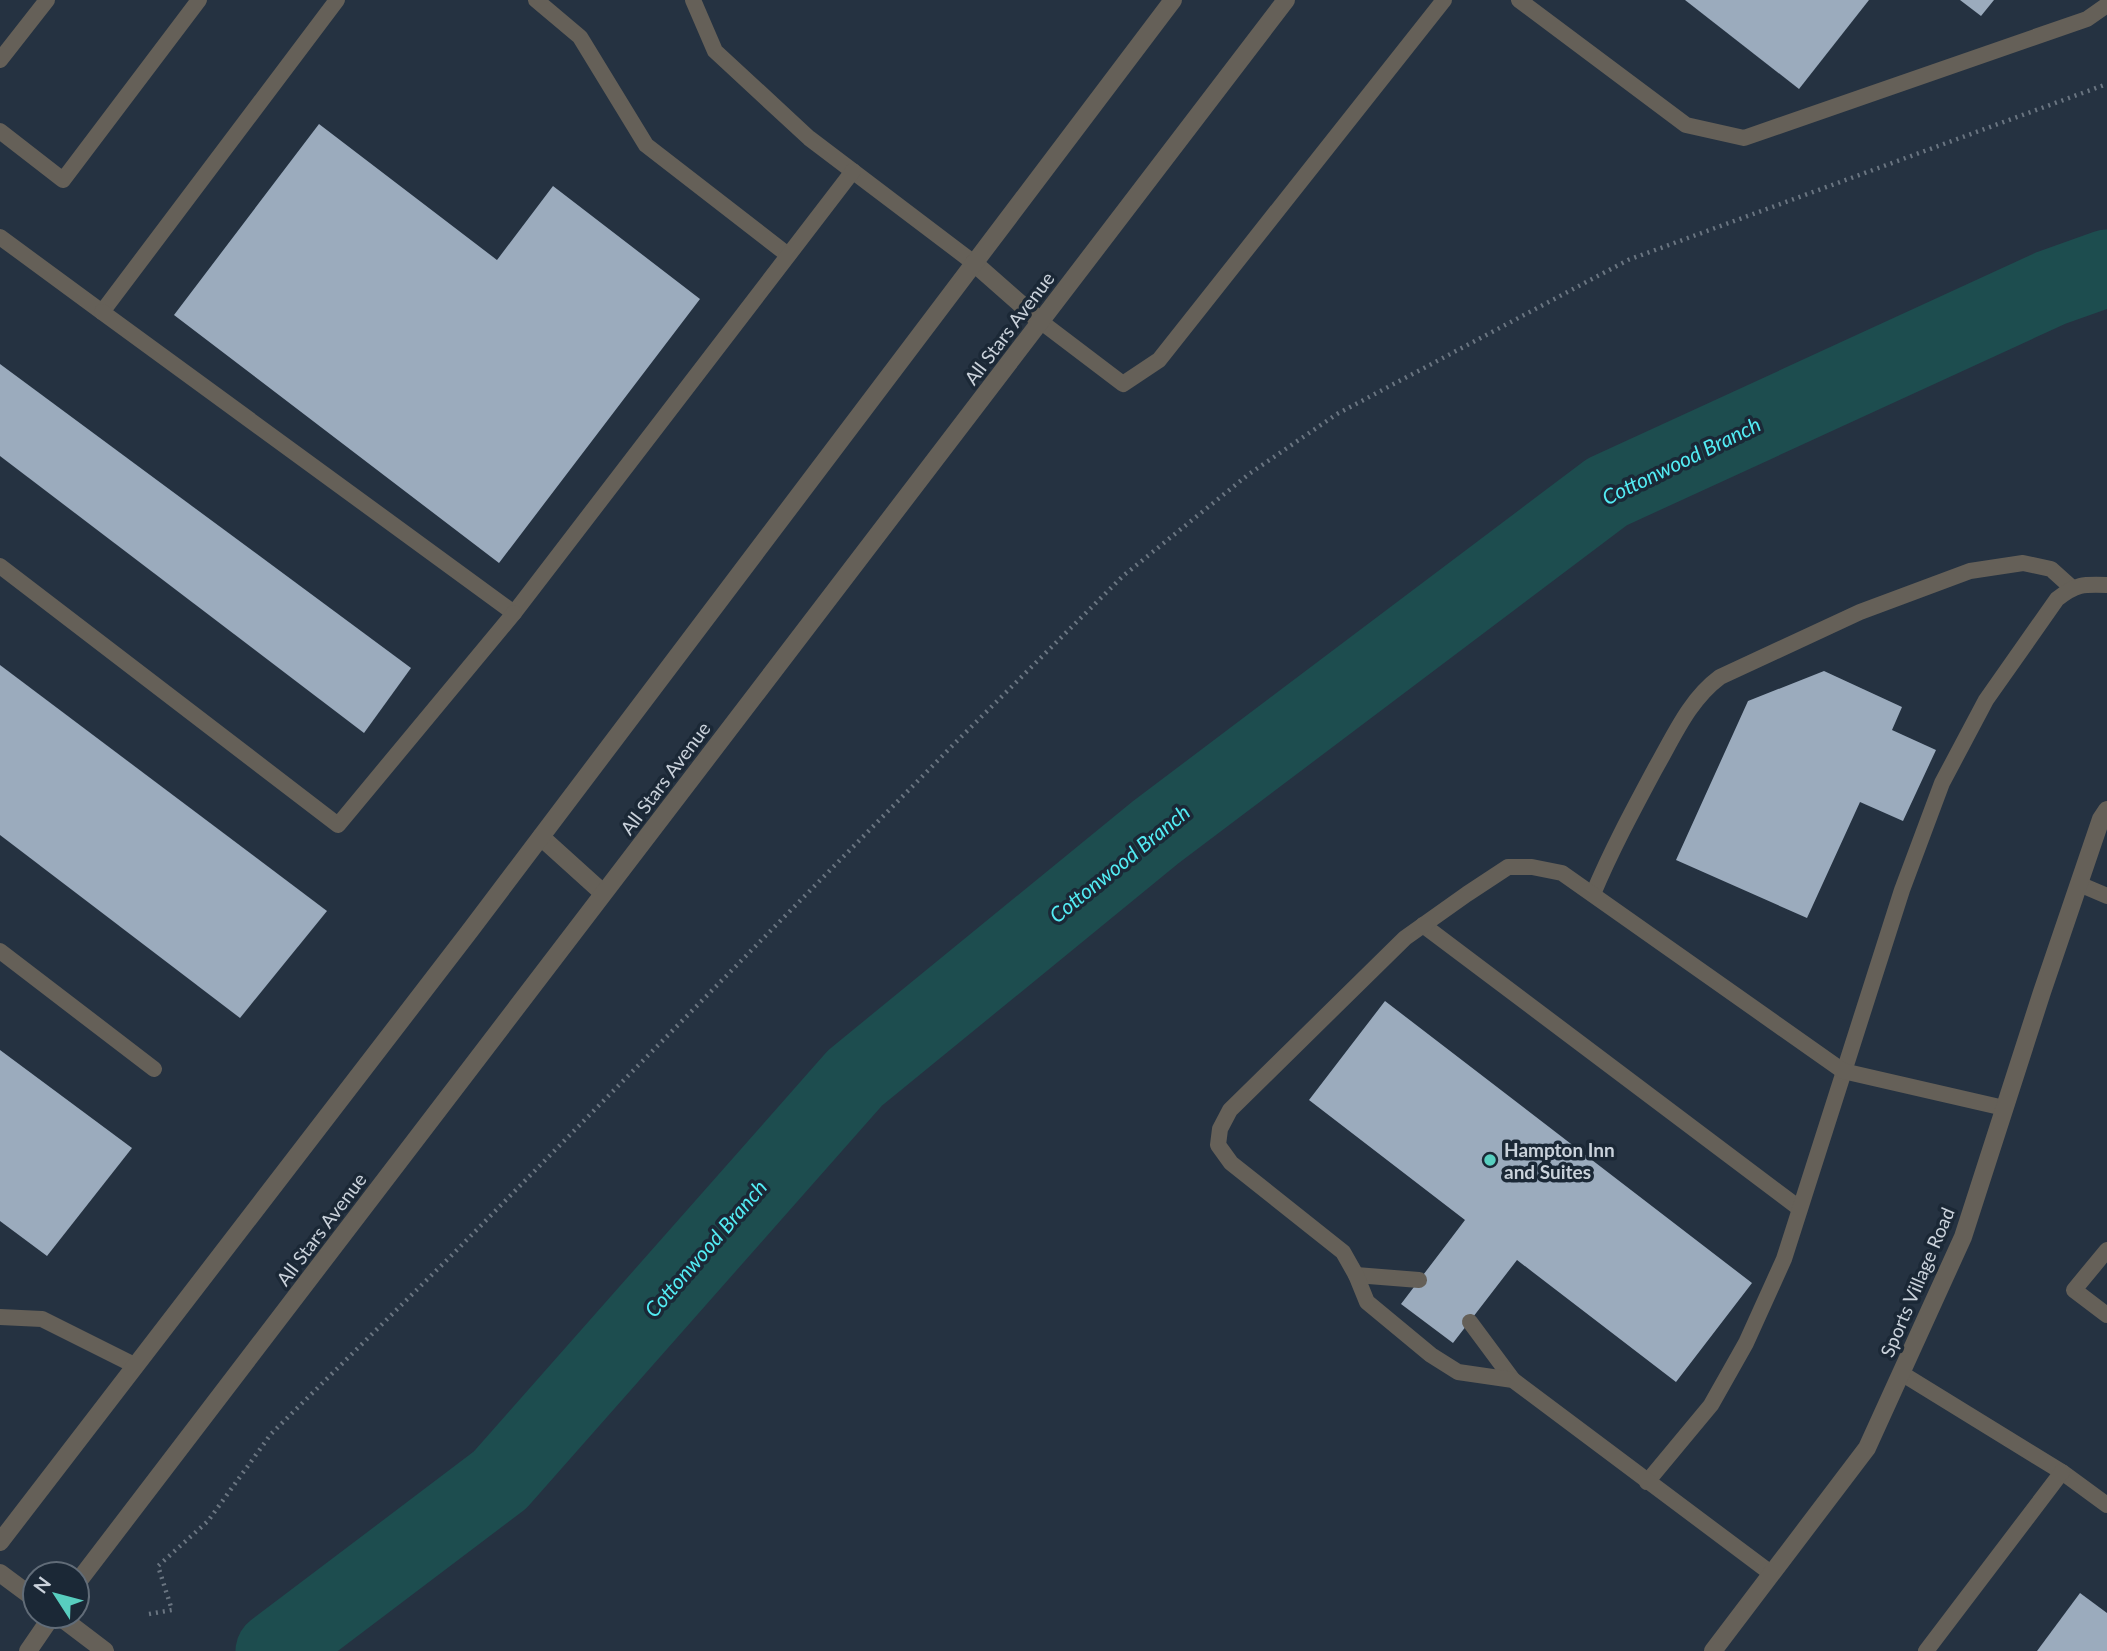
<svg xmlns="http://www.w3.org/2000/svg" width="2107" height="1651" font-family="Lato,sans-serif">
<rect width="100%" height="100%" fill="#253241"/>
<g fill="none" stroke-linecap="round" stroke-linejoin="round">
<!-- river -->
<path stroke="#1d4d4f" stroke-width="77" d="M274,1651L500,1480L855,1078L1156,832L1607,492L2051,288L2107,268"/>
</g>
<!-- building -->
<g fill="#9babbd">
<path d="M1685,0H1869L1799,89Z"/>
<path d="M1960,0H1994L1981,16Z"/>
<path d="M319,124L497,260L553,186L700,299L499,563L174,315Z"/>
<path d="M0,364L411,668L364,733L0,456Z"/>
<path d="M0,665L327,911L240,1018L0,835Z"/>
<path d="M1824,671L1902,707L1892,730L1936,750L1903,821L1860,802L1807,918L1676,860L1748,701Z"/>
<path d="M1385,1001L1752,1283L1676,1382L1517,1260L1453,1343L1401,1304L1465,1220L1309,1100Z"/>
<path d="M0,1050L132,1148L47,1256L0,1221Z"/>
<path d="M2080,1593L2107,1613V1651H2037Z"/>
</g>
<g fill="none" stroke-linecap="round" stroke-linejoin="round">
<!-- path -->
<path stroke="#6a7581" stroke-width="4.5" stroke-dasharray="2 5" stroke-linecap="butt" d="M149,1614L172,1610L158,1566L208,1521L271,1434L453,1254L956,742L1123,576L1249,474L1337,414L1628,260L2107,84"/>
<!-- service -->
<g stroke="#656058" stroke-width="16">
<path d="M536,0L580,37L646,145L788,255"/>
<path d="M693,0L715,51L809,138L974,263"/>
<path d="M1519,0L1686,125L1744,138L2087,19L2107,5"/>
<path d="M0,60L47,0"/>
<path d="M0,131L63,180L199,0"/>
<path d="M0,237L102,312L337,0"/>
<path d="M102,312L514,613L853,171"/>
<path d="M1040,321L1123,384L1159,360L1444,0"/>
<path d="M0,566L338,825L514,613"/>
<path d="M2079,884L2107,896"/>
<path d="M1593,894C1611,851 1633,810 1655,769C1674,736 1689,700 1720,677L1860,612L1970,571L2023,563L2051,569L2071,587"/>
<path d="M1423,925L1799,1208"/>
<path d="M0,951L154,1069"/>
<path d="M2107,1250L2074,1290L2107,1315"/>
<path d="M1356,1275L1419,1280"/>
<path d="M0,1317L42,1319L136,1366"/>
<path d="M1470,1322L1513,1380"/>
<path d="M1901,1373L2062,1472L2107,1505"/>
<path d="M1647,1482L1711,1405L1746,1343L1784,1259L1902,890L1942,783L1986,700L2057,599C2076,584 2083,584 2107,585"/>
<path d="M1772,1574L1513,1380L1458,1372L1431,1355L1367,1302L1356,1275L1343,1252L1231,1163L1218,1145L1220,1129L1230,1110L1405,938L1467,894L1508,867H1532L1562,873L1843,1071L2004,1108"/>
<path d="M1926,1651L2062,1472"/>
</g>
<!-- minor -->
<path stroke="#656058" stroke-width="18" d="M1713,1651L1867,1448L1963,1237L2042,992L2101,819L2107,810"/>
<!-- tertiary -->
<g stroke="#656058" stroke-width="18">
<path d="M974,263L1040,321"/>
<path d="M541,837L603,893"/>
<path d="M0,1542L469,932L1173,0"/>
<path d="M0,1573L35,1599"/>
<path d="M77,1583L1286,0"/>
<path d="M59,1616L105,1651"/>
<path d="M28,1651L52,1616"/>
</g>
</g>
<!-- markers -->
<circle fill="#58cebf" stroke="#1b2836" stroke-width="2.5" cx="1490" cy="1160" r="7"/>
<g text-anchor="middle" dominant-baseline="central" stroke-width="7" stroke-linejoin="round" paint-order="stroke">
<!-- street labels -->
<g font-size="19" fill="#cad2db" stroke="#1b2836">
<text transform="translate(1009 328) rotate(-53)">All Stars Avenue</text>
<text transform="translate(665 778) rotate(-53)">All Stars Avenue</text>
<text transform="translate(321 1229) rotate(-53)">All Stars Avenue</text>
<text transform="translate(1917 1282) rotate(-67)">Sports Village Road</text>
</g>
<!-- poi labels -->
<g font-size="19" font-weight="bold" fill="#cad2db" stroke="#1b2836" text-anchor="start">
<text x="1504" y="1149">Hampton Inn<tspan x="1504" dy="22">and Suites</tspan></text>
</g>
<!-- water labels -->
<g font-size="21" font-style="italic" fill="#53ecf4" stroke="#1b2836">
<text transform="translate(1681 460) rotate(-26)">Cottonwood Branch</text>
<text transform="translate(1119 863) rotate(-39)">Cottonwood Branch</text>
<text transform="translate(705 1248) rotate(-49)">Cottonwood Branch</text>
</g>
</g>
<!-- north arrow -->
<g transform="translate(56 1595) rotate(306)"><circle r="33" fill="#1b2836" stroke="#616c78" stroke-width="2"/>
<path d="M0-5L12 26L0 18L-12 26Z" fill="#58cebf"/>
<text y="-10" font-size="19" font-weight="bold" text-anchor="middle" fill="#cad2db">N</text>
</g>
</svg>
